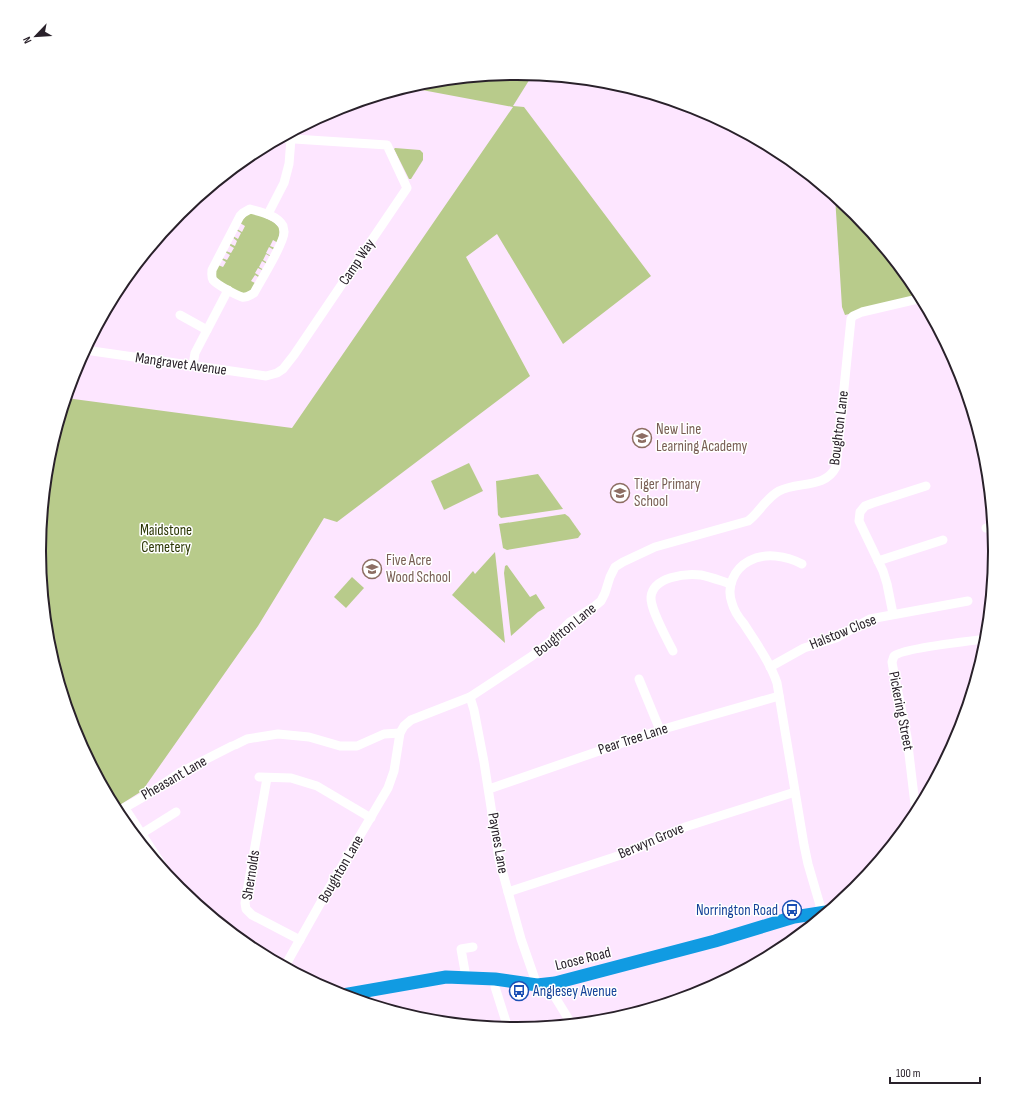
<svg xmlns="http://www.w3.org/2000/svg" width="1034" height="1101" font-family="'Sofia Sans Condensed',sans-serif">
<rect width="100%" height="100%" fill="#fde6ff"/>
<!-- green -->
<g fill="#b8cb8b">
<path d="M517,73L533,74L513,106L524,107L651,276L563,344L497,234L466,257L530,376L337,522L324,518L258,626L142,791L115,808L75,733L48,644L39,550L48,457L66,398L292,428L513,107L406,87L424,82Z"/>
<path d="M395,148L420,150L423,153V160L411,179H409L394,149Z"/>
<path d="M835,196L855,213L915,285L916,288L914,298L845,315L842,307Z"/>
<path d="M256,213L275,223L280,229L278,243L273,240L270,246L275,248L274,250L269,247L266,253L271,256V257L266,254L263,260L268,263L267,264L262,261L259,267L264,270V271L258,268L255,273L261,277L260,278L255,275L251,281L257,284L254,290L243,295L216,280V268L218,265L223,267L226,262L221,259L222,258L227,260L230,255L225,252L226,251L231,253L234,248L229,245V243L235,246L237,241L232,237L233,236L238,239L241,233L236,230L237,229L242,232L245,226L240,223L248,214Z"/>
<path d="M469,463L483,491L444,510L431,481Z"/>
<path d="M538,474L563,509L501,518L498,515L496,481Z"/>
<path d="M565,514L569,517L581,534L578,538L507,550L503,548L499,524Z"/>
<path d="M495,552L505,643L452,595L473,571L475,574Z"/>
<path d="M507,565L530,597L536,594L545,608L538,612L511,636L504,573L505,566Z"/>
<path d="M352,577L364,588L346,608L334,597Z"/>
</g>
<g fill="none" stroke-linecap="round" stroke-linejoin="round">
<!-- minor -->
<g stroke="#fff" stroke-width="9">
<path d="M250,209C261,212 277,215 283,226C283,227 284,231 284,232C285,241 260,282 254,293C250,295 247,298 242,297C236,295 217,285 213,280C211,277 212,273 212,270L240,216L243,213Z"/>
<path d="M268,214L284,183L289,164L291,139"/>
<path d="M180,315L207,330"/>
<path d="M85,350L266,376L277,373L283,369L294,355L407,188L387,145L279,138"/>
<path d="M86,350L92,337"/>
<path d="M193,365L195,353L228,290"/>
<path d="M986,528L993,526"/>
<path d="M878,561L943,540"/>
<path d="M802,564C787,556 765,552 749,561C734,569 726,587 732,603C734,611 739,618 744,624C756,643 770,662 777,683L804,845L808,864L822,912"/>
<path d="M893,614L887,584L883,571L859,521L860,512L865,506L873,503L926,486"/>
<path d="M673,651C667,639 650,609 651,597C653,577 685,573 701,575C711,577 721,581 731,584"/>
<path d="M770,667L804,648L836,638L870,619L968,601"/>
<path d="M639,679L660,730"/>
<path d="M470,697L474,710L484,762L499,859L521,939L537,985"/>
<path d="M235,745L247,739L278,734L309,737L340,746H357L384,734L400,733"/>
<path d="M259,777L291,778L317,786L371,818"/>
<path d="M267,778L245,903L246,909L252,915L300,940"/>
<path d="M489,789L660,730L779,696"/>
<path d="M117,812L145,796L181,772L232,746"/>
<path d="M128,813L169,876"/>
<path d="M916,813L907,737L893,668L892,662L894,656C903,648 970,641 986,639"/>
<path d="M141,834L176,812"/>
<path d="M508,892L630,852L685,827L795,792"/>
<path d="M285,966L325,895L388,788L394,771L400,733L404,726L411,720L470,697L532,656L551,641L570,622L595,606L601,601L605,593L610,577L615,567L623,562L655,547L748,521C759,513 766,498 779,491C798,481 825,489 836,467L851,319L853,316L862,312L922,298"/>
<path d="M466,977L461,949L473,947"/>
<path d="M495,979V987L508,1028"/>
<path d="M547,984L571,1023"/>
</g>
<!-- highway -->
<path stroke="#119be2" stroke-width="13" d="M343,995L446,977L495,979L537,985L555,983L715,941L794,917L826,912"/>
</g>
<!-- icons -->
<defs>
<g id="school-ring" transform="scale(1)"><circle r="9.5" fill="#fff" stroke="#8d6e63" stroke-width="1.5"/><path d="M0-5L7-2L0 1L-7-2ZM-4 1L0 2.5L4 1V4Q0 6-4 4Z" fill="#8d6e63"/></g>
<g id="bus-ring" transform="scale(1)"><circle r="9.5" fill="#fff" stroke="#1a4fb4" stroke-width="1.5"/><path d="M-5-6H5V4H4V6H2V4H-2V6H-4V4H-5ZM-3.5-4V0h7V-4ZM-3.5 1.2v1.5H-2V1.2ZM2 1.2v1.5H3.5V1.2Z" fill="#1a4fb4"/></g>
</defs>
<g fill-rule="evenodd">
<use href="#school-ring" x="642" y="438"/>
<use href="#school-ring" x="620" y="493"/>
<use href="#school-ring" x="372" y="569"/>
<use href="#bus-ring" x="792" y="910"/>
<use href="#bus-ring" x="519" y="991"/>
</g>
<g text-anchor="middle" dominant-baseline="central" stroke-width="3" stroke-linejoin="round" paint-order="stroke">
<!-- street labels -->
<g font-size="15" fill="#29212a" stroke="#fff">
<text transform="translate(357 262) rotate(-56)">Camp Way</text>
<text transform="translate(181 364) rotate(8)">Mangravet Avenue</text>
<text transform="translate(839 428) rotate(-83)">Boughton Lane</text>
<text transform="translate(565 630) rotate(-39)">Boughton Lane</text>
<text transform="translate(843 632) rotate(-22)">Halstow Close</text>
<text transform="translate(901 711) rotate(79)">Pickering Street</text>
<text transform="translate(633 739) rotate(-18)">Pear Tree Lane</text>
<text transform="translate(174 778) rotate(-30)">Pheasant Lane</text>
<text transform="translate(651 841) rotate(-23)">Berwyn Grove</text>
<text transform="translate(498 843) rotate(80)">Paynes Lane</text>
<text transform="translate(341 869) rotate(-60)">Boughton Lane</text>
<text transform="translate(251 875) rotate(-81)">Shernolds</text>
<text transform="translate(583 959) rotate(-14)">Loose Road</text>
</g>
<!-- education labels -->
<g font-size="15" fill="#785e54" stroke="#fff" text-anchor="start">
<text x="656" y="429">New Line<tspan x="656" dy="17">Learning Academy</tspan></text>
<text x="634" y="484">Tiger Primary<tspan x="634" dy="17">School</tspan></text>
<text x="386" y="560">Five Acre<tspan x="386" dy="17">Wood School</tspan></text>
</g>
<!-- park labels -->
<g font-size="15" fill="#2b3604" stroke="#fff">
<text x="166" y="530">Maidstone<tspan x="166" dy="17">Cemetery</tspan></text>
</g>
<!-- transit labels -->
<g font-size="15" fill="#164399" stroke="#fff" text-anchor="end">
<text x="778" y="910">Norrington Road</text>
<text x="533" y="991" text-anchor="start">Anglesey Avenue</text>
</g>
</g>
<!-- crop -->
<path d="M0 0H1034V1101H0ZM46 551a471 471 0 1 1 942 0a471 471 0 1 1-942 0Z" fill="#fff" fill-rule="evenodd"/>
<path fill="none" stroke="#29212a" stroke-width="2" d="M46 551a471 471 0 1 1 942 0a471 471 0 1 1-942 0Z"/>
<!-- north arrow -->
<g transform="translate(36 36) rotate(245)" stroke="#ffffff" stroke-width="3" paint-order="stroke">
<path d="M0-3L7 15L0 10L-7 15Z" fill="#29212a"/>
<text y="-6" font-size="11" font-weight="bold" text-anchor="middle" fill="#29212a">N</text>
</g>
<!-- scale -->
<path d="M890 1077v6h90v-6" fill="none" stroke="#29212a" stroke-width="2"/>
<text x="896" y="1077" font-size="12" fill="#29212a" stroke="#ffffff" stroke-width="3" paint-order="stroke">100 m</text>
</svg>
